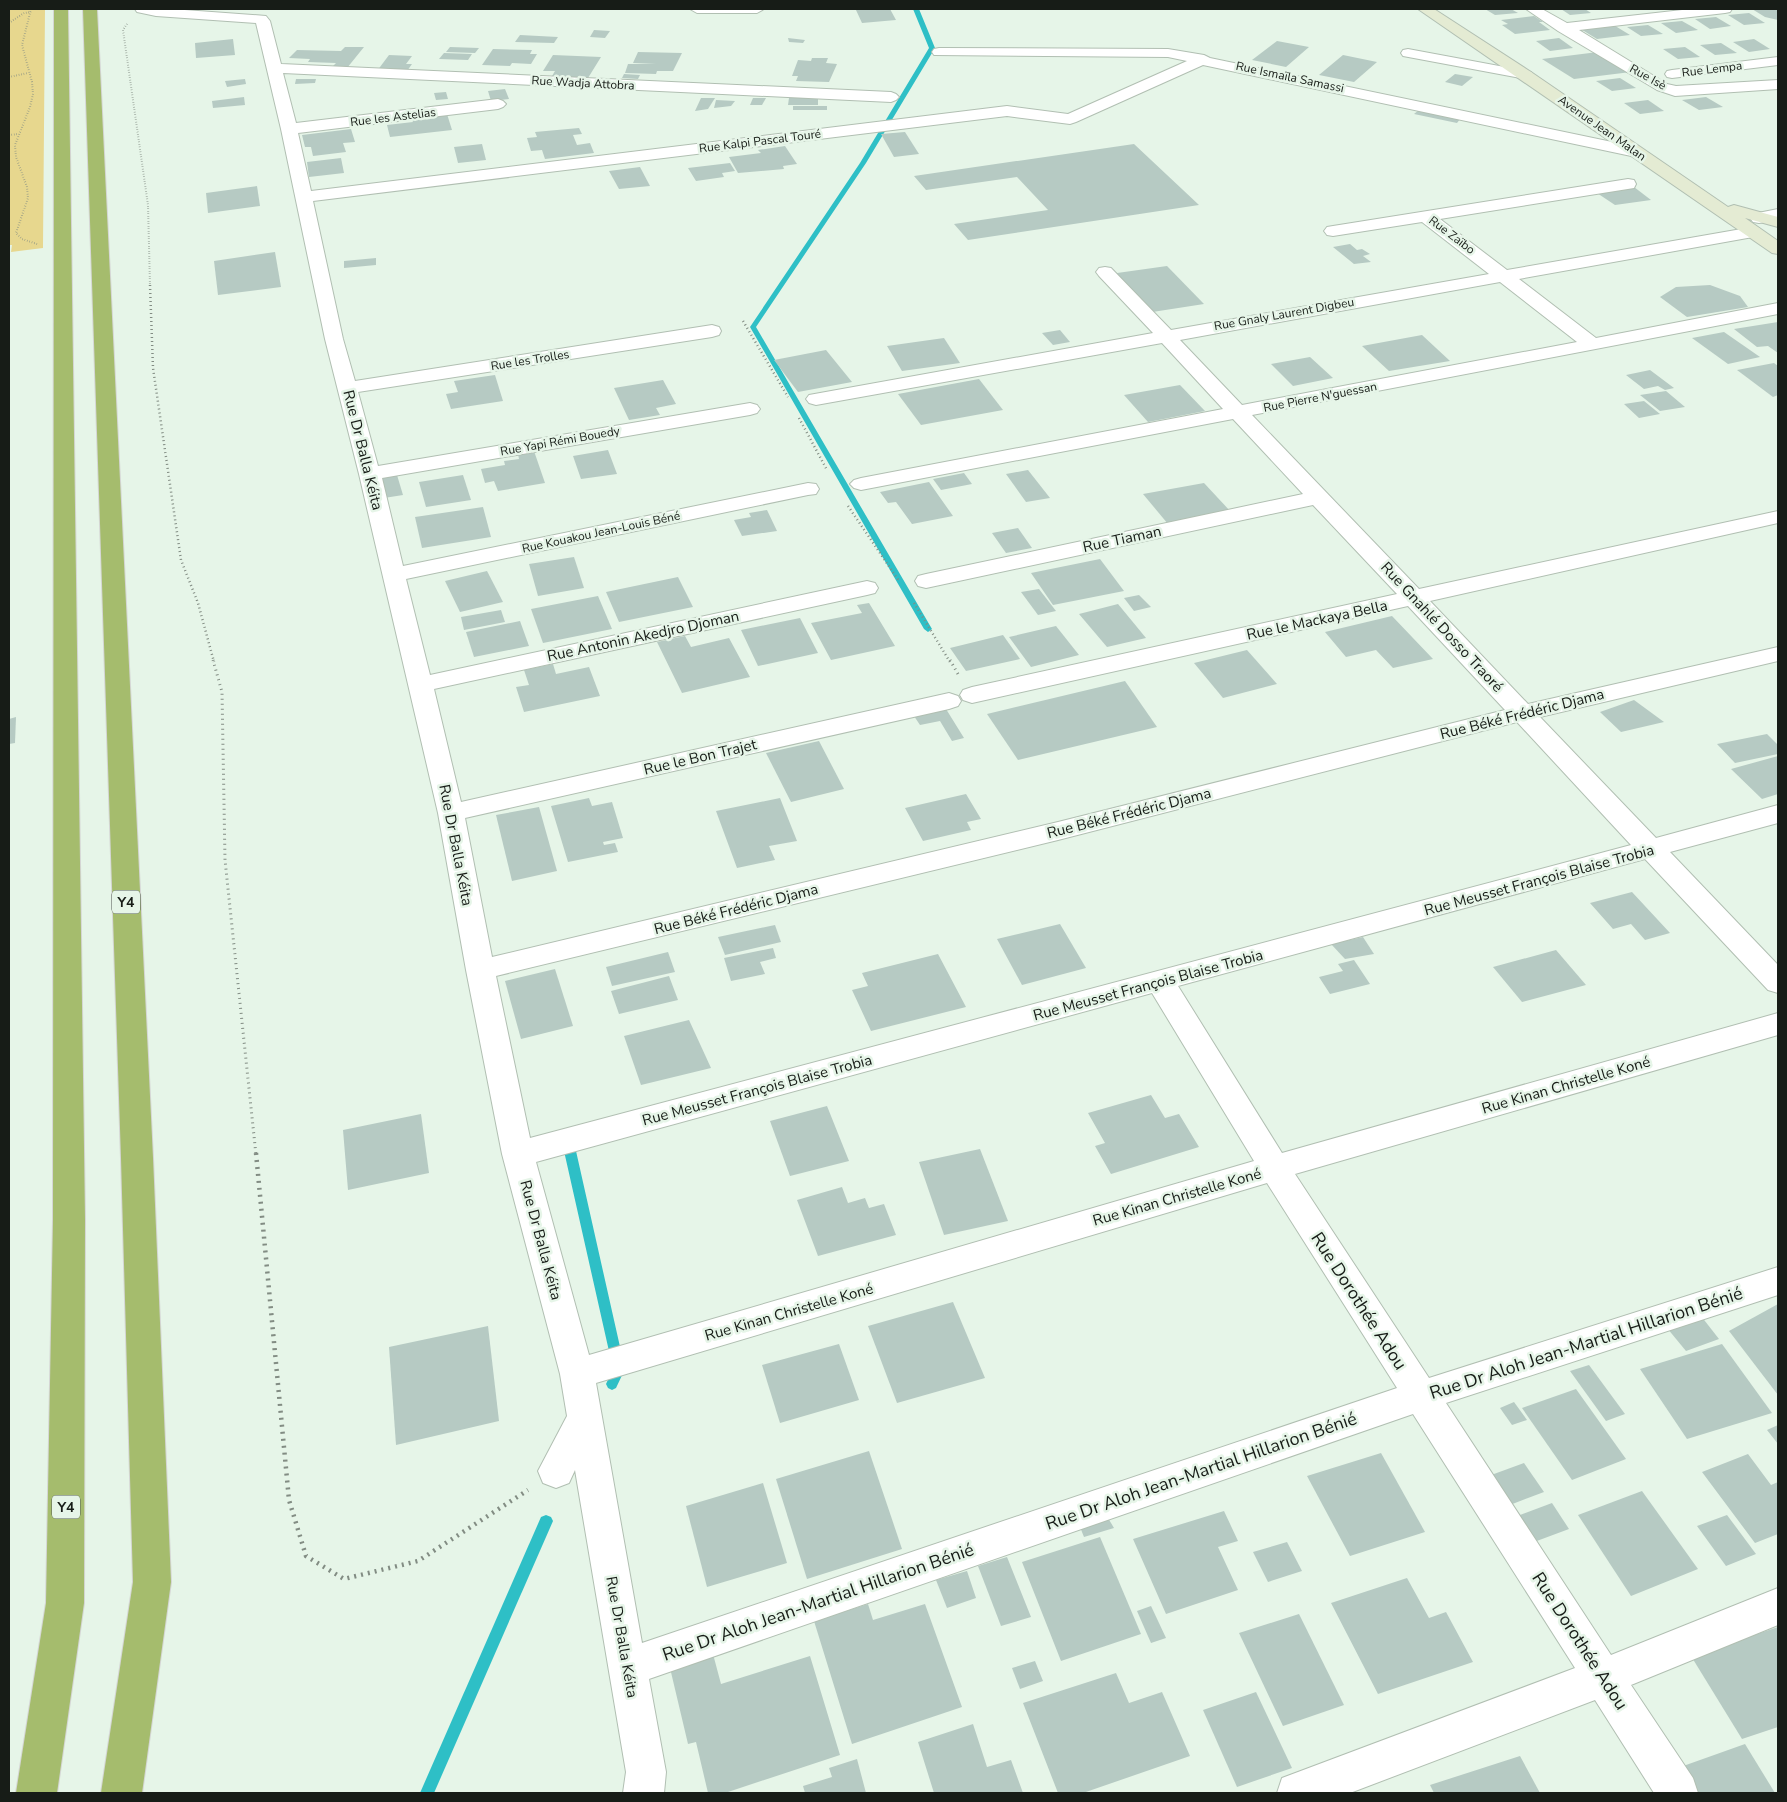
<svg xmlns="http://www.w3.org/2000/svg" width="1787" height="1802" font-family="'Nunito Sans',sans-serif">
<rect width="100%" height="100%" fill="#e6f5e8"/>
<!-- green -->
<path fill="#e7d78e" d="M9,9H45L43,245V248L11,252L12,245H9Z"/>
<g fill="none" stroke-linecap="round" stroke-linejoin="round">
<!-- stream -->
<g fill="#2ebfc6" fill-rule="evenodd">
<path d="M913,9H919L935,48L866,163L756,327L932,629L928,632L924,629L750,327L860,163L929,48Z"/>
<path d="M570,1147L574,1148L576,1151L625,1369L616,1388L612,1390L608,1388L606,1384L613,1369L564,1151L566,1148Z"/>
<path d="M546,1515L551,1517L553,1521L434,1793H420L541,1517Z"/>
</g>
</g>
<!-- building -->
<g fill="#b6cac3">
<path d="M890,9L896,20L862,23L856,10Z"/>
<path d="M1485,9H1511L1518,13L1495,15Z"/>
<path d="M1561,9H1585L1591,13L1570,15Z"/>
<path d="M1752,9H1778V20L1765,17Z"/>
<path d="M1749,13L1765,23L1744,25L1728,15Z"/>
<path d="M1534,16L1543,22H1539L1550,30L1515,34L1502,25L1508,24L1501,20Z"/>
<path d="M1716,17L1731,26L1710,29L1695,19Z"/>
<path d="M1682,21L1698,30L1676,33L1661,23Z"/>
<path d="M1612,24L1630,35L1597,39L1579,28Z"/>
<path d="M1648,25L1663,34L1641,36L1627,27Z"/>
<path d="M594,30L610,31L605,38L590,37Z"/>
<path d="M520,35L558,37L554,43L515,42Z"/>
<path d="M788,38L805,40L803,43L789,42Z"/>
<path d="M1559,38L1573,48L1550,51L1536,41Z"/>
<path d="M233,39L235,55L196,58L195,43Z"/>
<path d="M1754,39L1770,49L1749,52L1733,42Z"/>
<path d="M1277,41L1309,47L1286,67L1252,60Z"/>
<path d="M1721,43L1737,53L1715,55L1700,45Z"/>
<path d="M345,47H364L347,68H331L336,63L308,62L310,59L289,58L297,50L341,51Z"/>
<path d="M450,47L479,48L475,53L446,52Z"/>
<path d="M1685,47L1700,57L1678,59L1663,49Z"/>
<path d="M493,49L532,50L530,54H537L531,64L512,63L510,66L482,65Z"/>
<path d="M638,52L682,53L673,71H657L656,74L625,73L628,64H656L633,63Z"/>
<path d="M1598,52L1631,72L1574,79L1542,59Z"/>
<path d="M444,53L472,54L468,60L439,59Z"/>
<path d="M389,55L412,56L406,64H412L407,71H377Z"/>
<path d="M553,55L601,57L588,78L552,76L555,71H543Z"/>
<path d="M1343,55L1377,62L1354,82L1319,75Z"/>
<path d="M812,58H828L826,63L837,64L829,82L796,81L798,76H792L798,60L811,61Z"/>
<path d="M624,74L640,75L638,79L622,78Z"/>
<path d="M1455,74L1473,77L1462,86L1445,82Z"/>
<path d="M1620,78L1636,88L1612,91L1596,81Z"/>
<path d="M245,79L246,84L227,87L225,81Z"/>
<path d="M296,79H316L315,83L295,84Z"/>
<path d="M505,89L509,99L491,101L488,91Z"/>
<path d="M446,92L448,99L436,100L434,93Z"/>
<path d="M244,97L245,105L213,108L212,101Z"/>
<path d="M1706,97L1723,107L1699,110L1682,100Z"/>
<path d="M701,98H715L708,109L695,111Z"/>
<path d="M753,98H766L762,105H750Z"/>
<path d="M789,98H818V105H788Z"/>
<path d="M716,100L735,101L731,106L714,108Z"/>
<path d="M1648,100L1664,111L1640,114L1624,103Z"/>
<rect x="793" y="106" width="34" height="4"/>
<path d="M1419,110L1460,119L1457,123L1414,114Z"/>
<path d="M447,114L452,130L390,137L387,125L413,122L411,118Z"/>
<path d="M579,128L582,134L573,135L577,145L590,143L594,153L545,159L542,150L531,151L527,138L537,137L535,132Z"/>
<path d="M351,129L355,142L343,143L346,152L313,156L311,147H305L302,135Z"/>
<path d="M905,132L919,154L894,157L881,134Z"/>
<path d="M482,144L486,160L458,163L454,147Z"/>
<path d="M1134,144L1199,205L968,240L954,224L1048,210L1017,177L926,190L914,176Z"/>
<path d="M785,146L797,164L783,166L784,169L738,173L729,157L761,153L758,150Z"/>
<path d="M341,158L344,173L309,177L307,162Z"/>
<path d="M730,163L735,171L722,173L724,177L696,181L688,168Z"/>
<path d="M640,167L650,186L619,189L609,171Z"/>
<path d="M257,186L260,206L208,213L206,193Z"/>
<path d="M1634,187L1651,200L1615,205L1597,193Z"/>
<path d="M1350,244L1357,250L1362,249L1370,254L1363,256L1371,262L1354,264L1333,247Z"/>
<path d="M275,252L281,287L218,295L214,261Z"/>
<path d="M376,258V265L344,268V261Z"/>
<path d="M1167,266L1204,304L1146,313L1110,274Z"/>
<path d="M1710,285L1740,296L1748,307L1687,317L1660,297L1676,287Z"/>
<path d="M1778,322V353L1768,346L1757,347L1734,329Z"/>
<path d="M1060,330L1070,342L1053,345L1042,333Z"/>
<path d="M1724,332L1760,357L1728,364L1692,338Z"/>
<path d="M1422,335L1450,361L1389,371L1362,346Z"/>
<path d="M944,338L960,363L902,371L887,346Z"/>
<path d="M826,350L852,382L798,392L774,360Z"/>
<path d="M1310,357L1333,378L1293,386L1271,364Z"/>
<path d="M1774,363L1778,366V395L1773,397L1737,370Z"/>
<path d="M1650,370L1674,388L1665,390L1658,386L1644,389L1626,375Z"/>
<path d="M495,375L503,401L451,409L446,394L458,392L454,381Z"/>
<path d="M979,379L1003,410L921,425L898,394Z"/>
<path d="M663,380L676,404L656,408L660,415L629,420L614,388Z"/>
<path d="M1180,385L1205,411L1148,422L1124,395Z"/>
<path d="M1666,391L1685,407L1660,411L1640,395Z"/>
<path d="M1644,401L1660,414L1639,418L1624,404Z"/>
<path d="M608,450L617,474L581,479L573,456Z"/>
<path d="M534,451L545,483L498,491L494,481L485,483L481,469L505,465L504,461L519,459L518,454Z"/>
<path d="M1028,470L1050,498L1026,502L1006,474Z"/>
<path d="M964,473L972,484L941,490L933,479Z"/>
<path d="M397,475L403,495L384,498L379,479Z"/>
<path d="M463,475L471,500L426,507L419,482Z"/>
<path d="M929,482L953,516L912,524L896,502L888,503L880,492Z"/>
<path d="M1204,483L1231,512L1168,524L1143,494Z"/>
<path d="M483,507L491,537L422,548L415,517Z"/>
<path d="M767,510L777,531L742,536L734,520L751,517L749,513Z"/>
<path d="M1018,528L1032,548L1006,553L992,533Z"/>
<path d="M574,557L584,588L538,596L529,564Z"/>
<path d="M1100,559L1124,591L1053,605L1031,573Z"/>
<path d="M487,571L503,602L460,612L445,581Z"/>
<path d="M678,577L693,607L619,622L606,592Z"/>
<path d="M1039,589L1056,611L1038,615L1021,592Z"/>
<path d="M1139,595L1151,607L1134,611L1124,598Z"/>
<path d="M598,596L612,629L543,643L531,609Z"/>
<path d="M869,603L895,646L831,660L811,623L862,613L857,605Z"/>
<path d="M1118,604L1146,638L1107,647L1079,614Z"/>
<path d="M501,610L505,622L464,630L461,617Z"/>
<path d="M1392,616L1433,659L1393,668L1376,650L1346,657L1325,632Z"/>
<path d="M800,618L818,653L758,666L741,630Z"/>
<path d="M520,621L529,646L474,657L466,632Z"/>
<path d="M1056,626L1079,655L1031,667L1009,637Z"/>
<path d="M1003,635L1020,659L966,671L950,648Z"/>
<path d="M685,636L691,647L729,638L750,677L682,693L657,642Z"/>
<path d="M1247,650L1277,684L1223,698L1194,663Z"/>
<path d="M553,664L556,674L589,667L600,696L524,712L516,687L529,685L524,670Z"/>
<path d="M1125,681L1157,727L1018,760L987,714Z"/>
<path d="M1634,700L1664,722L1621,732L1600,712Z"/>
<path d="M946,709L964,738L952,741L940,721L920,725L914,716Z"/>
<path d="M16,717L15,743L9,744V719Z"/>
<path d="M1767,734L1778,745V754L1735,763L1717,744Z"/>
<path d="M819,741L844,789L791,802L766,753Z"/>
<path d="M1778,756V794L1762,799L1731,769Z"/>
<path d="M966,794L981,819L967,822L971,830L923,841L905,808Z"/>
<path d="M589,798L592,806L612,802L623,838L603,842L604,845L615,843L618,852L568,862L551,806Z"/>
<path d="M780,798L797,841L769,846L775,860L737,868L716,811Z"/>
<path d="M539,807L557,871L512,881L496,815Z"/>
<path d="M1632,892L1670,933L1645,940L1631,924L1613,929L1590,903Z"/>
<path d="M1060,924L1086,968L1022,985L997,939Z"/>
<path d="M775,925L781,942L725,955L718,937Z"/>
<path d="M1363,937L1374,954L1345,959L1331,944Z"/>
<path d="M773,948L776,958L760,962L765,974L731,981L724,958Z"/>
<path d="M1556,950L1586,985L1522,1002L1493,967Z"/>
<path d="M668,952L675,972L612,986L606,967Z"/>
<path d="M938,954L966,1007L871,1031L852,990L868,986L862,973Z"/>
<path d="M1354,960L1370,984L1330,994L1319,977L1343,971L1338,964Z"/>
<path d="M555,969L573,1026L521,1039L505,981Z"/>
<path d="M669,976L678,1000L619,1014L611,991Z"/>
<path d="M689,1020L711,1068L641,1085L624,1036Z"/>
<path d="M1151,1095L1165,1118L1179,1114L1199,1147L1111,1174L1095,1146L1105,1143L1088,1113Z"/>
<path d="M827,1106L849,1161L790,1176L770,1121Z"/>
<path d="M421,1114L429,1173L348,1190L343,1130Z"/>
<path d="M980,1149L1008,1221L944,1235L919,1162Z"/>
<path d="M842,1187L848,1203L865,1198L869,1208L884,1204L896,1235L818,1256L797,1200Z"/>
<path d="M953,1302L985,1378L897,1403L868,1326Z"/>
<path d="M1778,1304V1395L1729,1331Z"/>
<path d="M1701,1316L1719,1339L1686,1351L1667,1328Z"/>
<path d="M488,1326L499,1421L396,1445L389,1347Z"/>
<path d="M839,1344L859,1400L780,1423L762,1365Z"/>
<path d="M1722,1344L1772,1413L1687,1439L1640,1369Z"/>
<path d="M1589,1365L1625,1414L1606,1421L1570,1371Z"/>
<path d="M1576,1389L1626,1459L1572,1480L1522,1408Z"/>
<path d="M1514,1402L1527,1420L1512,1425L1500,1408Z"/>
<path d="M1778,1425V1444L1767,1430Z"/>
<path d="M869,1451L902,1549L807,1579L776,1479Z"/>
<path d="M1381,1453L1425,1532L1350,1556L1307,1476Z"/>
<path d="M1748,1454L1771,1485L1778,1482V1534L1755,1543L1702,1472Z"/>
<path d="M1524,1463L1544,1492L1502,1508L1483,1478Z"/>
<path d="M763,1483L787,1563L707,1587L686,1506Z"/>
<path d="M1642,1491L1698,1569L1631,1596L1578,1515Z"/>
<path d="M1552,1503L1569,1529L1526,1545L1509,1519Z"/>
<path d="M1224,1511L1238,1541L1218,1547L1238,1590L1166,1614L1133,1539Z"/>
<path d="M1727,1515L1756,1554L1726,1566L1697,1526Z"/>
<path d="M1108,1518L1114,1528L1084,1537L1080,1527Z"/>
<path d="M1100,1537L1141,1634L1061,1661L1022,1562Z"/>
<path d="M1287,1542L1302,1571L1268,1582L1253,1552Z"/>
<path d="M1007,1557L1031,1617L1001,1626L978,1566Z"/>
<path d="M967,1571L976,1598L947,1608L936,1580Z"/>
<path d="M1407,1578L1429,1618L1446,1612L1473,1662L1378,1694L1331,1603Z"/>
<path d="M868,1604L873,1620L925,1604L962,1707L852,1744L814,1621Z"/>
<path d="M1151,1606L1166,1638L1151,1643L1137,1611Z"/>
<path d="M1299,1614L1344,1705L1283,1726L1239,1633Z"/>
<path d="M1778,1627V1727L1742,1739L1691,1656Z"/>
<path d="M713,1654L721,1684L810,1656L840,1755L725,1793H708L696,1742L688,1744L670,1668Z"/>
<path d="M1035,1661L1043,1681L1020,1689L1012,1668Z"/>
<path d="M1116,1673L1129,1703L1162,1692L1190,1756L1083,1793H1058L1023,1703Z"/>
<path d="M1256,1692L1292,1768L1237,1787L1203,1710Z"/>
<path d="M973,1724L987,1767L1011,1760L1023,1793H934L918,1742Z"/>
<path d="M1745,1744L1775,1793H1686L1672,1770Z"/>
<path d="M1520,1756L1540,1793H1434L1430,1785Z"/>
<path d="M857,1759L866,1793H805L803,1786L832,1777L829,1768Z"/>
</g>
<g fill="none" stroke-linecap="round" stroke-linejoin="round">
<!-- street casing -->
<g stroke="#b1bfb2" stroke-width="2">
<g id="street">
<path d="M135,9H171L266,16L270,21L281,64L891,92L896,94L899,97L896,100L891,102L283,73L296,123L498,99L503,101L506,104L503,107L498,109L298,133L311,191L1007,106L1068,114L1187,61L1168,57L934,55L932,52L934,49L939,48L1168,49L1204,55L1210,58L1636,147L1642,149L1644,152L1642,155L1636,157L1203,65L1076,122L1070,124L1007,116L313,201L343,339L355,381L712,325L719,327L721,331L719,335L712,337L358,392L378,466L750,403L757,405L760,409L757,413L750,415L382,478L403,566L808,483L816,484L819,489L816,494L808,495L406,579L430,675L867,581L875,583L878,588L875,593L867,595L434,689L461,802L949,693L958,696L961,701L958,706L949,709L465,818L492,957L1058,822L1505,710L1408,606L972,703L963,700L960,695L963,690L972,687L1397,594L1313,505L926,588L918,586L915,581L918,576L926,574L1303,494L1233,419L861,490L854,488L850,484L854,480L861,478L1223,409L1162,343L816,405L809,403L806,399L809,395L1153,333L1099,276L1096,272L1099,268L1105,267L1111,268L1171,330L1489,274L1422,222L1333,236L1327,235L1324,231L1327,227L1333,226L1628,179L1634,180L1636,184L1634,188L1440,219L1507,270L1753,227L1759,228L1762,232L1759,236L1753,237L1519,279L1596,338L1778,303V314L1252,415L1419,589L1778,511V523L1430,601L1528,704L1778,647V661L1540,717L1656,838L1778,805V823L1670,852L1778,965V993L1768,990L1645,859L1178,986L1282,1153L1778,1013V1035L1295,1174L1429,1378L1778,1267V1295L1446,1403L1611,1655L1778,1588V1625L1631,1685L1693,1778L1698,1793H1654L1595,1700L1350,1793H1277L1282,1778L1575,1668L1413,1414L649,1679L666,1772L664,1793H623L626,1772L575,1470L569,1483L556,1488L543,1483L538,1471L567,1416L560,1374L502,1154L466,970L438,813L359,474L325,339L281,129L256,23L156,16L137,12ZM1500,282L1577,342L1242,405L1180,340ZM1517,722L1631,845L530,1138L496,976L1058,840ZM1152,993L1254,1161L589,1355L536,1162ZM1267,1183L1397,1388L642,1643L596,1383Z"/>
<path d="M690,9H764L757,13H697Z"/>
<path d="M1526,9H1542L1567,23L1691,9H1732L1730,12L1725,13L1579,30L1667,84L1676,86L1778,80V89L1675,96L1657,90L1558,31Z"/>
<path d="M1408,49L1526,71L1531,72L1533,75L1531,78L1526,79L1403,56L1401,53L1403,50Z"/>
<path d="M1778,57V65L1672,78L1667,77L1665,74L1667,71L1672,70Z"/>
<path d="M1778,209V219L1759,223L1753,222L1750,218L1753,214Z"/>
</g>
</g>
<!-- secondary casing -->
<g stroke="#b1bfb2" stroke-width="2">
<path id="secondary" d="M1418,9H1434L1531,72L1728,207L1734,205L1778,217V227L1745,218L1778,241V254L1772,253Z"/>
</g>
<!-- highway casing -->
<g stroke="#d5d6d5" stroke-width="2">
<g id="highway">
<path d="M54,9H68L85,1219L84,1603L57,1793H16L46,1603L53,1219Z"/>
<path d="M83,9H97L153,1158L171,1582L142,1793H101L133,1582L121,1158Z"/>
</g>
</g>
<!-- path-far3 -->
<g stroke="#828c83" stroke-width="2" stroke-dasharray="0.5 2" stroke-linecap="butt">
<path d="M31,9L22,45L32,82L33,94L30,107L15,145L16,157L27,187L28,198L16,233L22,239L37,244"/>
<path d="M9,23L24,13L31,12"/>
<path d="M127,24L123,30L148,205L150,286"/>
<path d="M9,77L28,73"/>
<path d="M9,135L18,134"/>
</g>
<!-- path-far2 -->
<g stroke="#828c83" stroke-width="2.5" stroke-dasharray="1 3" stroke-linecap="butt">
<path d="M150,285L153,368L181,560L198,603L214,662"/>
<path d="M743,321L788,397"/>
<path d="M799,418L827,470"/>
<path d="M848,506L899,581"/>
<path d="M914,603L950,662"/>
</g>
<!-- path-far1 -->
<g stroke="#828c83" stroke-width="3" stroke-dasharray="1 4" stroke-linecap="butt">
<path d="M213,660L222,692L225,860L256,1155"/>
<path d="M950,660L958,674"/>
</g>
<!-- path -->
<path stroke="#828c83" stroke-width="4.5" stroke-dasharray="2 5" stroke-linecap="butt" d="M256,1153L289,1500L306,1556L344,1579L418,1561L528,1490"/>
<!-- street -->
<use href="#street" fill="#fff" fill-rule="evenodd"/>
<!-- secondary -->
<use href="#secondary" fill="#e4ebd3" fill-rule="evenodd"/>
<!-- highway -->
<use href="#highway" fill="#a5bc6d" fill-rule="evenodd"/>
</g>
<g text-anchor="middle" dominant-baseline="central" stroke-width="5" stroke-linejoin="round" paint-order="stroke">
<!-- far-street labels -->
<g font-size="12" fill="#171c17" stroke="#e6f5e8">
<text transform="translate(1712 69) rotate(-7)">Rue Lempa</text>
<text transform="translate(1290 77) rotate(12)">Rue Ismaïla Samassi</text>
<text transform="translate(1648 77) rotate(29)">Rue Isè</text>
<text transform="translate(583 83) rotate(3)">Rue Wadja Attobra</text>
<text transform="translate(393 117) rotate(-7)">Rue les Astelias</text>
<text transform="translate(1602 128) rotate(35)">Avenue Jean Malan</text>
<text transform="translate(760 141) rotate(-7)">Rue Kalpi Pascal Touré</text>
<text transform="translate(1452 235) rotate(37)">Rue Zaïbo</text>
<text transform="translate(1284 314) rotate(-10)">Rue Gnaly Laurent Digbeu</text>
<text transform="translate(530 360) rotate(-9)">Rue les Trolles</text>
<text transform="translate(1320 397) rotate(-11)">Rue Pierre N'guessan</text>
<text transform="translate(560 441) rotate(-10)">Rue Yapi Rémi Bouedy</text>
<text transform="translate(601 532) rotate(-12)">Rue Kouakou Jean-Louis Béné</text>
</g>
<!-- shield labels -->
<g fill="#e6f5e8" stroke="#555d56" stroke-width="1">
<rect x="112" y="890.5" width="28" height="23" rx="4"/>
<rect x="52" y="1495.5" width="28" height="23" rx="4"/>
</g>
<g font-size="14" font-weight="bold" fill="#171c17">
<text x="126" y="902">Y4</text>
<text x="66" y="1507">Y4</text>
</g>
<!-- street labels -->
<g font-size="15" fill="#171c17" stroke="#e6f5e8">
<text transform="translate(363 450) rotate(76)">Rue Dr Balla Kéita</text>
<text transform="translate(1122 539) rotate(-12)">Rue Tiaman</text>
<text transform="translate(1317 620) rotate(-12)">Rue le Mackaya Bella</text>
<text transform="translate(1442 627) rotate(47)">Rue Gnahlé Dosso Traoré</text>
<text transform="translate(643 636) rotate(-12)">Rue Antonin Akedjro Djoman</text>
<text transform="translate(1522 714) rotate(-14)">Rue Béké Frédéric Djama</text>
<text transform="translate(700 757) rotate(-13)">Rue le Bon Trajet</text>
<text transform="translate(1129 813) rotate(-14)">Rue Béké Frédéric Djama</text>
<text transform="translate(456 845) rotate(79)">Rue Dr Balla Kéita</text>
<text transform="translate(1539 880) rotate(-15)">Rue Meusset François Blaise Trobia</text>
<text transform="translate(736 909) rotate(-14)">Rue Béké Frédéric Djama</text>
<text transform="translate(1148 985) rotate(-15)">Rue Meusset François Blaise Trobia</text>
<text transform="translate(1566 1085) rotate(-16)">Rue Kinan Christelle Koné</text>
<text transform="translate(757 1090) rotate(-15)">Rue Meusset François Blaise Trobia</text>
<text transform="translate(1177 1197) rotate(-16)">Rue Kinan Christelle Koné</text>
<text transform="translate(541 1240) rotate(75)">Rue Dr Balla Kéita</text>
<text transform="translate(789 1312) rotate(-16)">Rue Kinan Christelle Koné</text>
<text transform="translate(622 1637) rotate(80)">Rue Dr Balla Kéita</text>
</g>
<!-- near-street labels -->
<g font-size="18" fill="#171c17" stroke="#e6f5e8">
<text transform="translate(1359 1301) rotate(57)">Rue Dorothée Adou</text>
<text transform="translate(1586 1343) rotate(-18)">Rue Dr Aloh Jean-Martial Hillarion Bénié</text>
<text transform="translate(1201 1471) rotate(-19)">Rue Dr Aloh Jean-Martial Hillarion Bénié</text>
<text transform="translate(818 1602) rotate(-19)">Rue Dr Aloh Jean-Martial Hillarion Bénié</text>
<text transform="translate(1580 1641) rotate(57)">Rue Dorothée Adou</text>
</g>
</g>
<!-- border -->
<rect width="1787" height="1802" fill="none" stroke="#171c17" stroke-width="20"/>
</svg>
